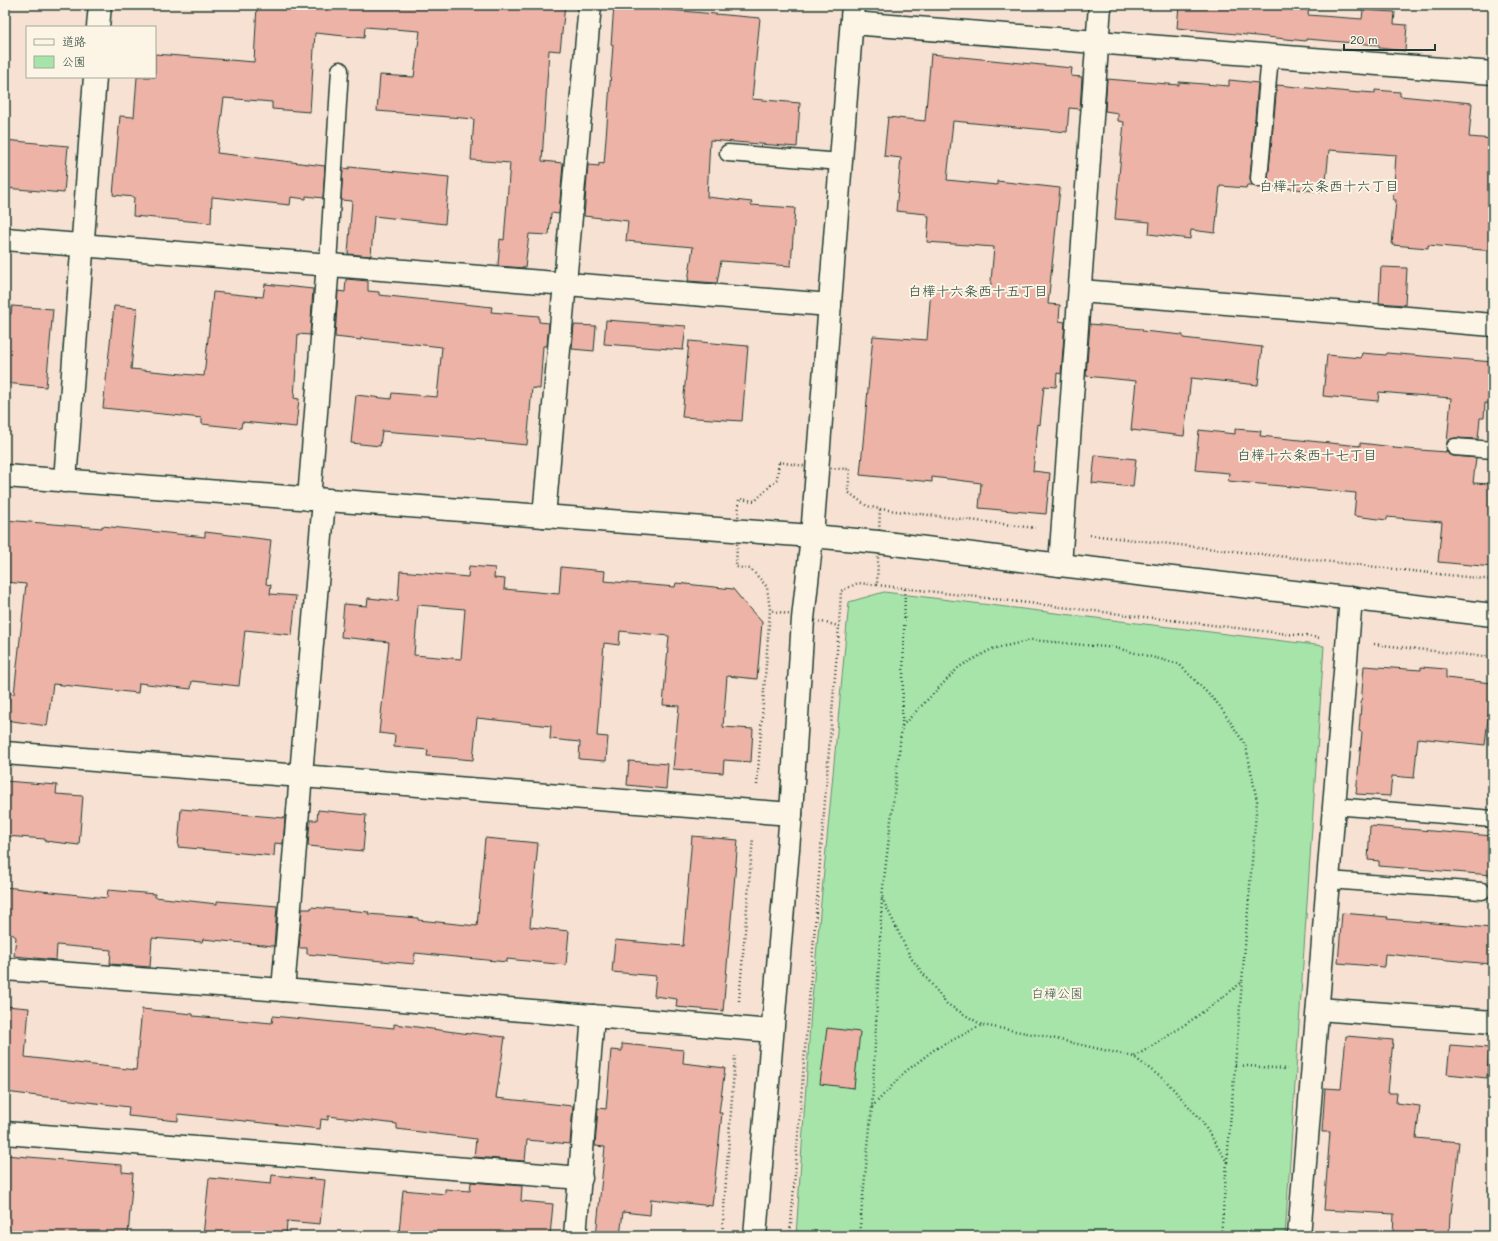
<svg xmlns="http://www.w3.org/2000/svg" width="1498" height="1241" font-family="Mali,'Klee One',sans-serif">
<rect width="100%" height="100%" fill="#f7e1d2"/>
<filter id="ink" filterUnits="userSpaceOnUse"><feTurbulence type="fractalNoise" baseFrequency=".025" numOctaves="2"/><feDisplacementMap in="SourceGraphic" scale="8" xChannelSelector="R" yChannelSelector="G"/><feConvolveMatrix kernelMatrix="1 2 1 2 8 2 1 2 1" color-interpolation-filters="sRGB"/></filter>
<g filter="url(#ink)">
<!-- green -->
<path fill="#a7e4aa" stroke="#63906f" d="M884,592L1324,646L1285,1236H796L811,1010L849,602Z"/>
<!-- building -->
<g fill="#ecb3a6" stroke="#1f3d34" fill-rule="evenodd">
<path d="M257,5H565L560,51L549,50L542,161L563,163L559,214L551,213L549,235L529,234L525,268L498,266L500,239L504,240L510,163L471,160L474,119L377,111L380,75L414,77L420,31L365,27L364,38L315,33L310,112L272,109V102L224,98L217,153L325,166L323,198L306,196V199L291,197L290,205L212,197L211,223L133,216L134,197L113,195L120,116L134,117L137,77H155V54L254,62Z"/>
<path d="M614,5L760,18L752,99L800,103L797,147L710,140L707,197L752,202L751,205L795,208L791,266L721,261L717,283L688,281L693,247L626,241L628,221L584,216L588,165L599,166V163L604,164L613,45H611Z"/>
<path d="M1179,5H1309L1308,15L1362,19L1363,10L1395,12L1394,24L1407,25L1405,51L1379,48V45L1306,39V41L1177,28Z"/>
<path d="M931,54L1072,68L1071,76L1082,77L1080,109L1069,108L1067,132L953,121L947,180L997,185V181L1060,188L1048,304L1060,305L1059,321L1065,322L1061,374L1057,373L1056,387L1044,386L1040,425L1038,424L1033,471L1050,473L1046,514L979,508L981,483L932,477V482L860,475L873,336L927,340L931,289L990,293L994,247L927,242L929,216H926L927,214L896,211L901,158L884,156L888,117L925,121Z"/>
<path d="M1107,79L1179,85V82L1229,86V80L1258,83L1250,178L1252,185H1247L1246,188L1220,186L1215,233L1191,230L1190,239L1149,234L1150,222L1115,219L1124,122L1118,121V113L1105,111Z"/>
<path d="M1277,85L1360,93L1361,92L1375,93V90L1400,92V96L1472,103L1469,137L1493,139V251L1428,245V248L1392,245L1396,200H1393L1396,155L1329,150L1325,192L1265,186L1268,180Z"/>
<path d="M5,140L68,146L64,193L5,188Z"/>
<path d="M349,167L449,177L445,224L374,216L371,256L348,254L352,201L341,200L343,168L349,169Z"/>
<path d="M1381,267L1407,268L1405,305L1379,303Z"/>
<path d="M346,279L368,281V291L379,292V295L492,307L491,312L539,316V322L549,323L547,346H543L540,389L532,388L527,445L485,441V439L382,431L380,446L351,443L356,395L391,399L392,393L437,397L442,347L361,338V340L335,337L338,291L345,292Z"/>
<path d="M265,284L313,289L310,335L298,334L294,398L299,399L296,427L242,422L241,428L202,424V418L103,408L114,306L137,308L131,369L204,376L213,292L263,297Z"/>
<path d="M12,306L53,309L46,387L5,383V313L11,314Z"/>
<path d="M606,320L686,326L683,350L604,344Z"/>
<path d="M1090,324L1142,329V331L1183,335V338L1262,347L1258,385L1191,378L1184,436L1131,430L1136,381L1086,376Z"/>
<path d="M574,325L596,326L594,351L572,349Z"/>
<path d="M689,341L748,346L742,421L682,417Z"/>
<path d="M1362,353L1386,355L1387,353L1493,362V404L1485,403L1484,418H1480L1478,439L1455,438L1451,439L1447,443L1451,398L1379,392L1378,401L1323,396L1327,355L1361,358Z"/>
<path d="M1235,429L1261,431L1260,436L1360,446V443L1394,447L1393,448L1446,452V450L1449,455L1454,456L1476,458L1473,483L1493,484V567L1438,562L1442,522L1387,517V520L1354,516L1356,493L1228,481L1229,473L1195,470L1199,430L1235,434Z"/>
<path d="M1095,455L1136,459L1133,487L1092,483Z"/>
<path d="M5,520L102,528V526L205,537V532L271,540L266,584L271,585L270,594L296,596L292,635L245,630L239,686L192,681L191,689L139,683L138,693L53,684L47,726L6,720L10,693L14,694L26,584L5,582Z"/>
<path d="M469,566L495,568L494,578L505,579L504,589L559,594L561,567L605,571L604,581L675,587L676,583L733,589L747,606L762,622L757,679L727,676L723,727L753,729L751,762L724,760L723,773L673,769L679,706L663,705L669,636L620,631L619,645L604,643L597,736L608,737L606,761L579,759L580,742L550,739L551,726L477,718L473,760L427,756L428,750L394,747L395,735L379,733L389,642L341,637L344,604L367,606L368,598L398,601L400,571L468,577ZM418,605L465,609L461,659L414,655Z"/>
<path d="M1364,666L1421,670V667L1446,669V678L1492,683L1485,745L1418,738L1414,778L1392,776L1390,796L1356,794L1362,732L1359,731Z"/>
<path d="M629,761L668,764L666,789L627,785Z"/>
<path d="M5,781L57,785L56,794L83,796L79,845L45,841V839L5,836Z"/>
<path d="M181,809L285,818L283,844L275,843L274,856L178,847Z"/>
<path d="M318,810L366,815L363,851L308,846L310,820H317Z"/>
<path d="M1370,826L1493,836L1492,875L1379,866V861L1368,860Z"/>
<path d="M692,836L738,840L723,1011L676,1007L677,999L654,996L656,976L612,972L615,940L683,946Z"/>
<path d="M485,838L538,843L530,927L569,931L566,965L507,959V962L415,953L414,964L307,954V948H299L302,909H311V907L369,912L368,914L418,918V920L477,926Z"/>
<path d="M5,887L107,898L108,890L155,894V897L217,904V901L277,906L274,946L203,939L202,942L152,938L150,967L110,964L111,950L57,945L56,960L14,956L16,937L5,929Z"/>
<path d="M1342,913L1388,917L1387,919L1492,928L1490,964L1385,954L1384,967L1338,963Z"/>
<path d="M5,1006L29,1008L25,1057L136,1070L142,1009L193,1014V1016L272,1023L273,1016L394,1028V1024L470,1034L471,1033L505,1037L496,1098L573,1106L570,1144L527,1140L525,1161L474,1157L476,1139L397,1129V1124L328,1116V1120L321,1119L320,1129L178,1114V1121L128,1116L129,1107L5,1092Z"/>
<path d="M827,1028L860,1032L854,1088L820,1084Z"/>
<path d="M1346,1036L1393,1040L1388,1093H1397L1396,1103L1420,1106L1416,1138L1459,1142L1451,1214H1450L1449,1236H1393L1394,1214L1324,1210L1330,1132H1322L1325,1088L1341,1089Z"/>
<path d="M622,1044L684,1050L683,1063L725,1068L719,1113H722L712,1206L651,1199L650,1215L623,1212L620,1236H596L605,1147L595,1146L598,1108L606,1109L611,1050L622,1051Z"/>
<path d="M1450,1045L1489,1048L1487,1078L1447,1074Z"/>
<path d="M5,1155L122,1165V1172L133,1173L128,1236H5Z"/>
<path d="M272,1175L325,1180L320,1224L287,1221L286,1236H203L209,1178L271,1184Z"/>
<path d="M471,1182L522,1186L521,1201L553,1204L550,1236H428L399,1233L403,1190L445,1194V1189L470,1191Z"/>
</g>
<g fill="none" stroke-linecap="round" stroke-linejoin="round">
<!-- service casing -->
<g stroke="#1f3d34" stroke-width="19">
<g id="service">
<path d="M728,153L841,162"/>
<path d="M1259,179L1270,56"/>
<path d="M328,264L340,70"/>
<path d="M1455,447L1493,450"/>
<path d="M1334,806L1493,819"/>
<path d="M1328,880L1482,891"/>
</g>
</g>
<!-- minor casing -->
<g stroke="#1f3d34" stroke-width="25">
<g id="minor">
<path d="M852,23L1493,73"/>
<path d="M98,27L100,5"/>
<path d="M5,239L830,305"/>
<path d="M1081,291L1493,325"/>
<path d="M65,481L95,77"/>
<path d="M309,499L328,264"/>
<path d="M544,516L590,5"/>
<path d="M1060,565L1100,5"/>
<path d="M5,753L791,814"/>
<path d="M5,969L283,990L772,1031"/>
<path d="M283,990L324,500"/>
<path d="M1318,1009L1493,1022"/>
<path d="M5,1133L581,1178"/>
<path d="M575,1236L593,1016"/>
<path d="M1299,1236L1351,598"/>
</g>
</g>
<!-- tertiary casing -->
<g stroke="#1f3d34" stroke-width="25">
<g id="tertiary">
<path d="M5,476L812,536L878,542L1060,565L1493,615"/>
<path d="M755,1236L791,814L803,619L812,536L853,5"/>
</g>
</g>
<!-- path -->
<g stroke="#1f3d34" stroke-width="2.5" stroke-dasharray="1 3" stroke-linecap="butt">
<path d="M779,462L817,468L850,469L848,492L867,506L880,509L877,585L858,583L841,591L839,626L770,610L767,587L751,569L736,567L739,499L755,501L777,479Z"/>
<path d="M880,509L1035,528"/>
<path d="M1090,535L1493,580"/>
<path d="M877,585L1321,638"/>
<path d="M1374,644L1493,658"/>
<path d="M902,726L959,667L992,649L1032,640L1116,648L1179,664L1219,705L1246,746L1257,801L1242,982C1208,1010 1172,1034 1134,1057"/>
<path d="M757,785L770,610"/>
<path d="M882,898L911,958L947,1004L982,1025"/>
<path d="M739,1001L753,838"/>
<path d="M1235,1065L1287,1069"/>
<path d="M872,1107L905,1072L935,1049L982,1025L1043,1036L1134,1057L1167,1082L1201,1120L1227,1162L1221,1236"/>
<path d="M1227,1162L1242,982"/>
<path d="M722,1236L735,1056"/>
<path d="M790,1236L839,626"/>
<path d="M859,1236L872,1107L882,897L902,726L905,588"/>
</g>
<!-- service -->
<use href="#service" stroke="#fcf5e5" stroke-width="16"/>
<!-- minor -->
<use href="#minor" stroke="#fcf5e5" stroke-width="22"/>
<!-- tertiary -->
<use href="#tertiary" stroke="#fcf5e5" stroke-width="22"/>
</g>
</g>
<g text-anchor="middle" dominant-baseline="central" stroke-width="4" stroke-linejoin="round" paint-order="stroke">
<!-- park labels -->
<g font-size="13" fill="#3a5e4c" stroke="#fcf5e5">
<text x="1057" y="992">白樺公園</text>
</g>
<!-- neighbourhood labels -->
<g font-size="14" fill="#1f3d34" stroke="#fcf5e5">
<text x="1329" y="185">白樺十六条西十六丁目</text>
<text x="978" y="290">白樺十六条西十五丁目</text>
<text x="1307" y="454">白樺十六条西十七丁目</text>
</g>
</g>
<!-- margin -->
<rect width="1498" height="1241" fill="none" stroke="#fcf5e5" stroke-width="20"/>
<rect x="10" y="10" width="1478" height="1221" fill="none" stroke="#1f3d34" stroke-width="1.5" filter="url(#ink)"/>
<!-- legend -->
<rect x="26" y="26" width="130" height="52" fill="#fcf5e5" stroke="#a4ab9e"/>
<rect x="34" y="39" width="20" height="6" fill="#fcf5e5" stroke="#a4ab9e"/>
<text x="62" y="46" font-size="12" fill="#1f3d34">道路</text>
<rect x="34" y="56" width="20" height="12" fill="#a7e4aa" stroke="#a4ab9e"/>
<text x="62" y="66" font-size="12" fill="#1f3d34">公園</text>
<!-- scale -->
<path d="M1344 44v6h91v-6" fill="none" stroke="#1f3d34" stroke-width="2"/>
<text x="1350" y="44" font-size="12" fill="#1f3d34" stroke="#fcf5e5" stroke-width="3" paint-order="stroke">20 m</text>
</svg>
